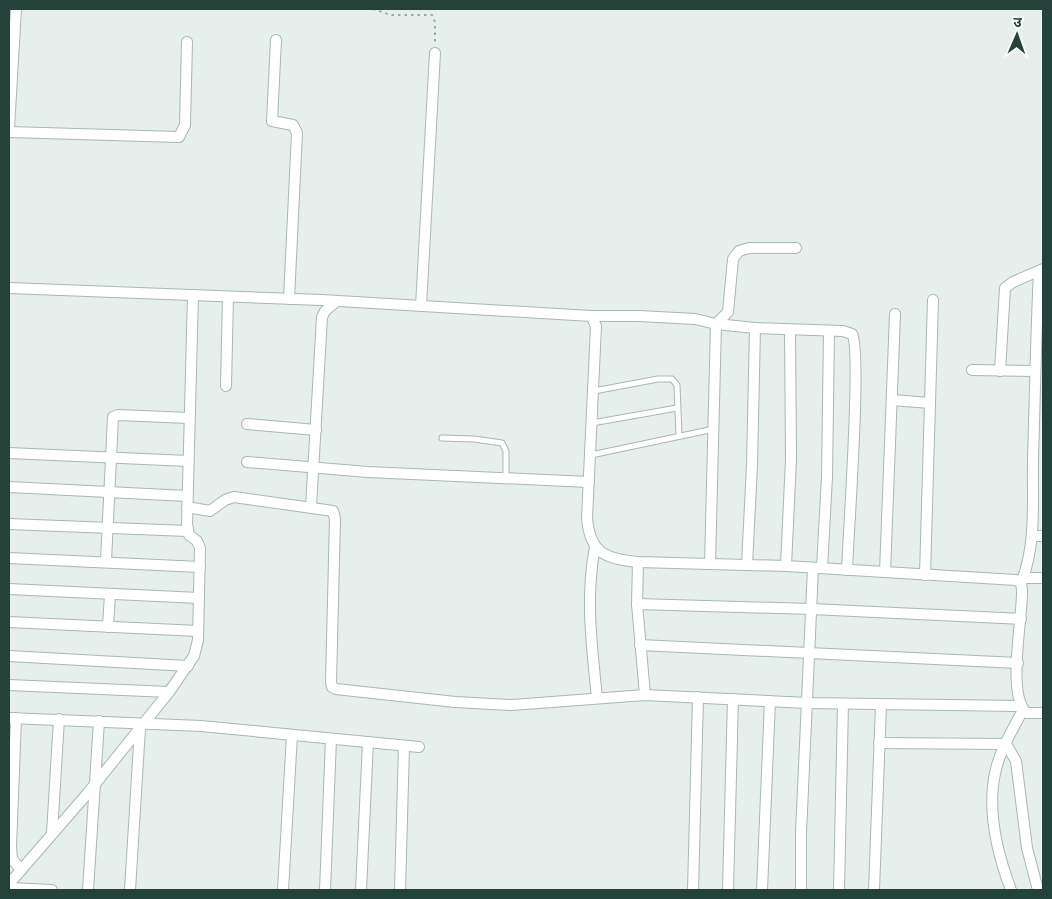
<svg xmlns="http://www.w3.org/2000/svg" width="1052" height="899" font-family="'Asap Condensed','Noto Sans Devanagari',sans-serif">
<rect width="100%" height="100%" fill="#e6efeb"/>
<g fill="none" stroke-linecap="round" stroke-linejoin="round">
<!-- lane casing -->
<g stroke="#a8b8b2" stroke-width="7">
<g id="lane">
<path d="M594,391L658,379H672L677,385L679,436"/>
<path d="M592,423L677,408"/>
<path d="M442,438L474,439L502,443L506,451V477"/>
<path d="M591,455L714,429"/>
</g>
</g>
<!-- street casing -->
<g stroke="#a8b8b2" stroke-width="12">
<g id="street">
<path d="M276,40L272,121L293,125L297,133L289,299"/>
<path d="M9,128L16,9"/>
<path d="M9,132L179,137L185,125L187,42"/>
<path d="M9,288L322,300L591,316L596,326L587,518C590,553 605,559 638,562L786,566L1016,580L1021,583L1022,590C1023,617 1006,696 1027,713H1043"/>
<path d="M421,306L435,53"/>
<path d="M591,316H639L695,319L716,324L755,328L843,331L852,334C862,348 848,539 847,570"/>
<path d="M972,370L1035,371"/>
<path d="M1000,371L1005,288L1013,282L1043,269"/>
<path d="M226,386L228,297"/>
<path d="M892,400L930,403"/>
<path d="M247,424L316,430"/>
<path d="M9,453L188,461"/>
<path d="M247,462L368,472L589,482"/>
<path d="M9,487L187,496"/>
<path d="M187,507L210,511L225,500L234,497L333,511L335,519L331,682L332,687L336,689L455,702L512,705L645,695L807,703L1020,706"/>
<path d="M311,507L322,317L325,311L337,301"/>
<path d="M9,524L188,531"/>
<path d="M1032,536H1043"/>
<path d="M595,547C585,597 592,647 597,698"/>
<path d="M9,558L200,567"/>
<path d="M106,561L113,417L118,415L189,418"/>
<path d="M638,562L637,604L645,695"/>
<path d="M710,564L716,324L728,312L733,259L739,251L749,248H796"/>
<path d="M747,565L752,465L755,328"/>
<path d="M786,566L791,459L790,330"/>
<path d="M822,568L827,477L829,331"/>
<path d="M885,572L895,314"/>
<path d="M925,575L933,300"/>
<path d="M1023,578H1043"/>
<path d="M1021,583C1037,544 1032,499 1033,458C1035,395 1036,333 1039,271"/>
<path d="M9,589L199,598"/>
<path d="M637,604L811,609L1021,619"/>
<path d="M9,622L198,631"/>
<path d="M108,627L110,594"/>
<path d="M640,645L1018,663"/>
<path d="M9,656L188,666"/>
<path d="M9,685L169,692"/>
<path d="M9,718L201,726L419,747"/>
<path d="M16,718L11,847L12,859L21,870"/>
<path d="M879,743L1006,744L1016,761L1027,848L1038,890"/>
<path d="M52,833L59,719"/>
<path d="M9,884L87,794L169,692L194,656L198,640L200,548L197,541L189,535L187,524L193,295"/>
<path d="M9,888L52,890"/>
<path d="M88,890L99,721"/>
<path d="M130,890L140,728"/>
<path d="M283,890L292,735"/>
<path d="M325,890L331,739"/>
<path d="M361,890L368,742"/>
<path d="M400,890L404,746"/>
<path d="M693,890L698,697"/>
<path d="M728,890L733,699"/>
<path d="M762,890L770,701"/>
<path d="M801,890V833L813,568"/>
<path d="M839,890L843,704"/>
<path d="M874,890L881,705"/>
<path d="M1011,890C997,853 986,809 996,769C1001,748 1013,729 1023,710"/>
</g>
</g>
<!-- path -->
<path stroke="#86b3a5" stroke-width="2" stroke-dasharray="2.5 4" stroke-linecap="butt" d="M373,9L391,15H432L435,22V43"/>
<!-- lane -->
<use href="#lane" stroke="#fff" stroke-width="5"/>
<!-- street -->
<use href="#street" stroke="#fff" stroke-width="10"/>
</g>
<!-- border -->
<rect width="1052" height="899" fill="none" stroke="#24423a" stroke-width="20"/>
<!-- north arrow -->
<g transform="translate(1017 35) rotate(2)" stroke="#f7fbf9" stroke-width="4" paint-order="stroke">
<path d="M0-4L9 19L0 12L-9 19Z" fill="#24423a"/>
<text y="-8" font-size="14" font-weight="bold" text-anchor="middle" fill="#24423a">उ</text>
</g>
</svg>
